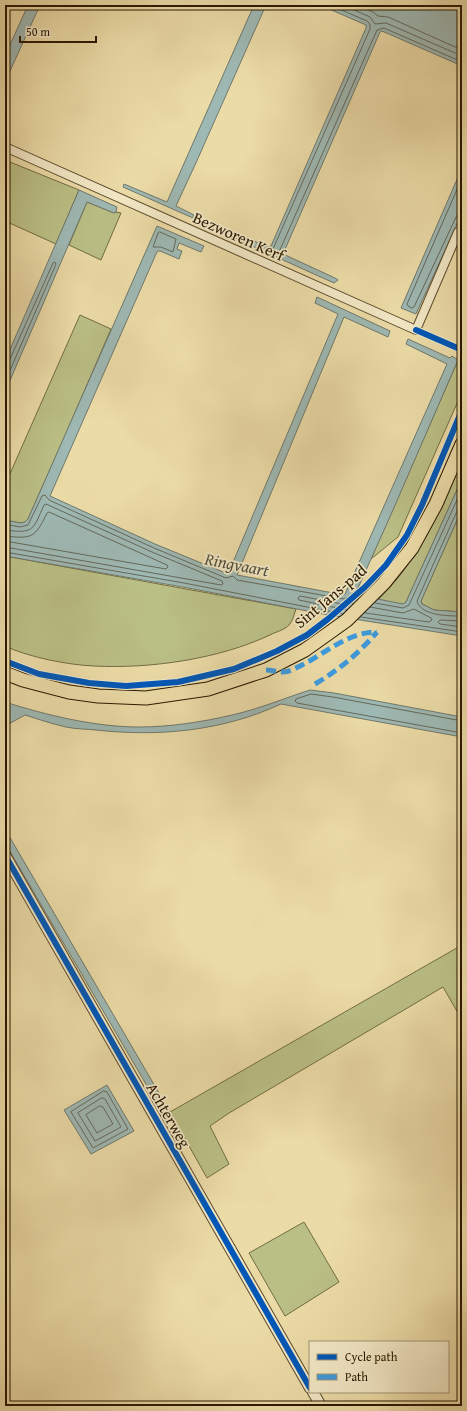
<svg xmlns="http://www.w3.org/2000/svg" width="467" height="1411" font-family="'Gentium Book Plus',serif">
<rect width="100%" height="100%" fill="#ebdba7"/>
<filter id="stains"><feTurbulence type="fractalNoise" baseFrequency=".005" numOctaves="4"/><feColorMatrix values="0 0 0 0 .2 0 0 0 0 .09 0 0 0 0 .02 0 0 0 .5 -.17"/></filter>
<radialGradient id="worn" r=".72"><stop offset=".6" stop-color="#630" stop-opacity="0"/><stop offset="1" stop-color="#630" stop-opacity=".3"/></radialGradient>
<!-- green -->
<g fill="#babf85" stroke="#726c43">
<path d="M5,160L79,190L56,244L5,221Z"/>
<path d="M87,202L114,213L116,212L121,213L101,260L69,245Z"/>
<path d="M80,315L111,329L64,438L28,519L26,522L20,523L5,520V485Z"/>
<path d="M458,360L462,362V392L398,537L371,559Z"/>
<path d="M462,460V479L406,602L404,605L378,600C389,588 400,577 408,564C431,533 447,496 462,460Z"/>
<path d="M462,509V612L434,610L422,604L421,601Z"/>
<path d="M5,556L296,609C294,614 293,621 289,625C285,630 275,632 270,635C219,659 150,669 94,666C68,665 28,657 5,646Z"/>
<path d="M462,945V1020L443,987L229,1113L210,1126L229,1164L207,1178L170,1112Z"/>
<path d="M304,1222L339,1282L285,1316L249,1253Z"/>
</g>
<!-- water -->
<g fill="#9eb8b3" stroke="#6f786c">
<path d="M28,5H40L5,82V56Z"/>
<path d="M254,5H266L195,165L176,206L194,215L193,218L123,187L124,184L167,202Z"/>
<path d="M320,5H462V66L382,31L380,32L283,254L335,278L338,280L334,283L243,242L232,236L230,233L233,232L268,247L271,246L366,28V25Z"/>
<path d="M462,168V213L416,314L401,308Z"/>
<path d="M79,190L117,207L116,212L114,213L87,202L5,392V361Z"/>
<path d="M157,226L204,246L201,252L179,243L177,249L182,251L179,259L160,251H158L156,254L50,496L155,544L228,574L338,314L315,303L317,297L390,331L388,337L344,317L237,575L344,595L345,594L447,364L406,344L408,339L450,358L452,356L458,360L393,510L358,588L352,594L403,604L406,602L462,479V509L421,601L422,604L434,610L462,612V636L328,615L183,587L5,556V520L20,523L25,522L28,519Z"/>
<path d="M310,690L334,693L462,717V737L281,704C223,731 159,737 96,730C86,729 75,729 66,727C52,724 38,719 25,715L5,726V702C46,715 95,727 139,727C170,727 202,722 232,715C259,709 285,698 310,690Z"/>
<path d="M5,829L170,1112L168,1116L164,1115L5,843Z"/>
<path d="M107,1085L134,1131L91,1154L64,1110Z"/>
</g>
<g fill="none" stroke-linecap="round" stroke-linejoin="round">
<!-- shore -->
<g stroke="#64685a" stroke-width="1">
<path d="M330,5L367,21L370,24V29L273,249L274,251L277,253L279,252L377,30L384,28L462,62"/>
<path d="M343,5L370,17L375,24L386,23L462,56"/>
<path d="M358,5L373,12L378,16L388,17L462,50"/>
<path d="M462,178L407,304L408,306L412,308L414,307L457,215L459,213H462"/>
<path d="M160,232L176,239L173,252L161,247H153L158,233Z"/>
<path d="M5,361H8L10,359L53,263L55,262L56,264L5,382"/>
<path d="M462,508L459,509L457,511L417,601C421,616 449,616 462,616"/>
<path d="M5,524L20,527L28,525L42,496L45,495L49,500L154,548L226,578L233,576L237,580L327,596L344,599L349,597L357,599"/>
<path d="M5,530C34,534 33,530 44,505L46,504L152,552L222,581L223,584L221,585L5,547"/>
<path d="M5,536C32,539 35,538 47,513L49,512L167,565L168,567L166,569L5,541"/>
<path d="M5,552L184,583L343,614"/>
<path d="M375,603L403,608L409,605L462,489"/>
<path d="M347,610L299,600L298,598L300,596L342,604L349,603L353,604"/>
<path d="M365,613L429,622L432,620L431,618L414,609L403,613L370,607"/>
<path d="M361,617L462,632"/>
<path d="M462,621L440,620L438,622L440,624L462,627"/>
<path d="M462,721L333,697L311,694L296,699L295,701L297,703L462,733"/>
<path d="M104,1091L107,1092L128,1129L93,1148L71,1112Z"/>
<path d="M102,1098L105,1099L121,1127L95,1141L78,1113Z"/>
<path d="M100,1106L103,1107L113,1124L97,1133L86,1115Z"/>
</g>
<!-- minor casing -->
<g stroke="#5a492a" stroke-width="10">
<path id="minor" d="M5,147L416,330L458,232L462,234"/>
</g>
<!-- tertiary casing -->
<g stroke="#5a492a" stroke-width="12">
<g id="tertiary">
<path d="M5,855L310,1388"/>
<path d="M313,1392L321,1406"/>
</g>
</g>
<!-- primary casing -->
<g stroke="#291801" stroke-width="15">
<path id="primary" d="M5,673L23,680L69,692L98,696L146,698L208,689L266,670L305,650L347,620L384,583L412,548L436,504L462,444"/>
</g>
<!-- minor -->
<use href="#minor" stroke="#f2e8c6" stroke-width="8"/>
<!-- tertiary -->
<use href="#tertiary" stroke="#f2e8c6" stroke-width="10"/>
<!-- primary -->
<use href="#primary" stroke="#ebdba7" stroke-width="13"/>
<!-- quiet -->
<g stroke="#3d9add" stroke-width="5" stroke-dasharray="10 5" stroke-linecap="butt">
<path d="M266,670C271,670 277,672 282,672C289,672 296,668 302,665C326,653 348,632 377,632"/>
<path d="M315,684C339,670 359,653 377,632"/>
</g>
<!-- cycleway casing -->
<g stroke="#f2e8c6" stroke-width="8">
<g id="cycleway">
<path d="M416,330L462,350"/>
<path d="M5,661L39,674L89,683L126,686L178,682L234,669L277,651L307,635L328,619L365,587L386,565L407,535L422,505L462,410"/>
<path d="M5,855L310,1388"/>
</g>
</g>
<!-- cycleway -->
<use href="#cycleway" stroke="#0057b8" stroke-width="6"/>
</g>
<g text-anchor="middle" dominant-baseline="central" stroke-width="3.5" stroke-linejoin="round" paint-order="stroke">
<!-- street labels -->
<g font-size="16" fill="#291801" stroke="#f2e8c6">
<text transform="translate(239 236) rotate(24)">Bezworen Kerf</text>
<text transform="translate(330 596) rotate(-40)">Sint Jans-pad</text>
<text transform="translate(169 1115) rotate(60)">Achterweg</text>
</g>
<!-- water labels -->
<g font-size="17" font-style="italic" fill="#52503f" stroke="#f2e8c6">
<text transform="translate(237 564) rotate(11)">Ringvaart</text>
</g>
</g>
<!-- margin -->
<rect width="467" height="1411" fill="none" stroke="#ebdba7" stroke-width="20"/>
<rect x="6" y="6" width="455" height="1399" fill="none" stroke="#291801" stroke-width="2"/>
<rect x="10" y="10" width="447" height="1391" fill="none" stroke="#291801"/>
<!-- legend -->
<rect x="309" y="1341" width="140" height="52" fill="#f2e8c6" stroke="#a29577"/>
<rect x="317" y="1354" width="20" height="6" fill="#0057b8" stroke="#a29577"/>
<text x="345" y="1361" font-size="12" fill="#291801">Cycle path</text>
<rect x="317" y="1374" width="20" height="6" fill="#3d9add" stroke="#a29577"/>
<text x="345" y="1381" font-size="12" fill="#291801">Path</text>
<!-- scale -->
<path d="M20 36v6h76v-6" fill="none" stroke="#291801" stroke-width="2"/>
<text x="26" y="36" font-size="12" fill="#291801" stroke="#f2e8c6" stroke-width="3" paint-order="stroke">50 m</text>
<rect width="100%" height="100%" filter="url(#stains)"/>
<rect width="100%" height="100%" fill="url(#worn)"/>
</svg>
